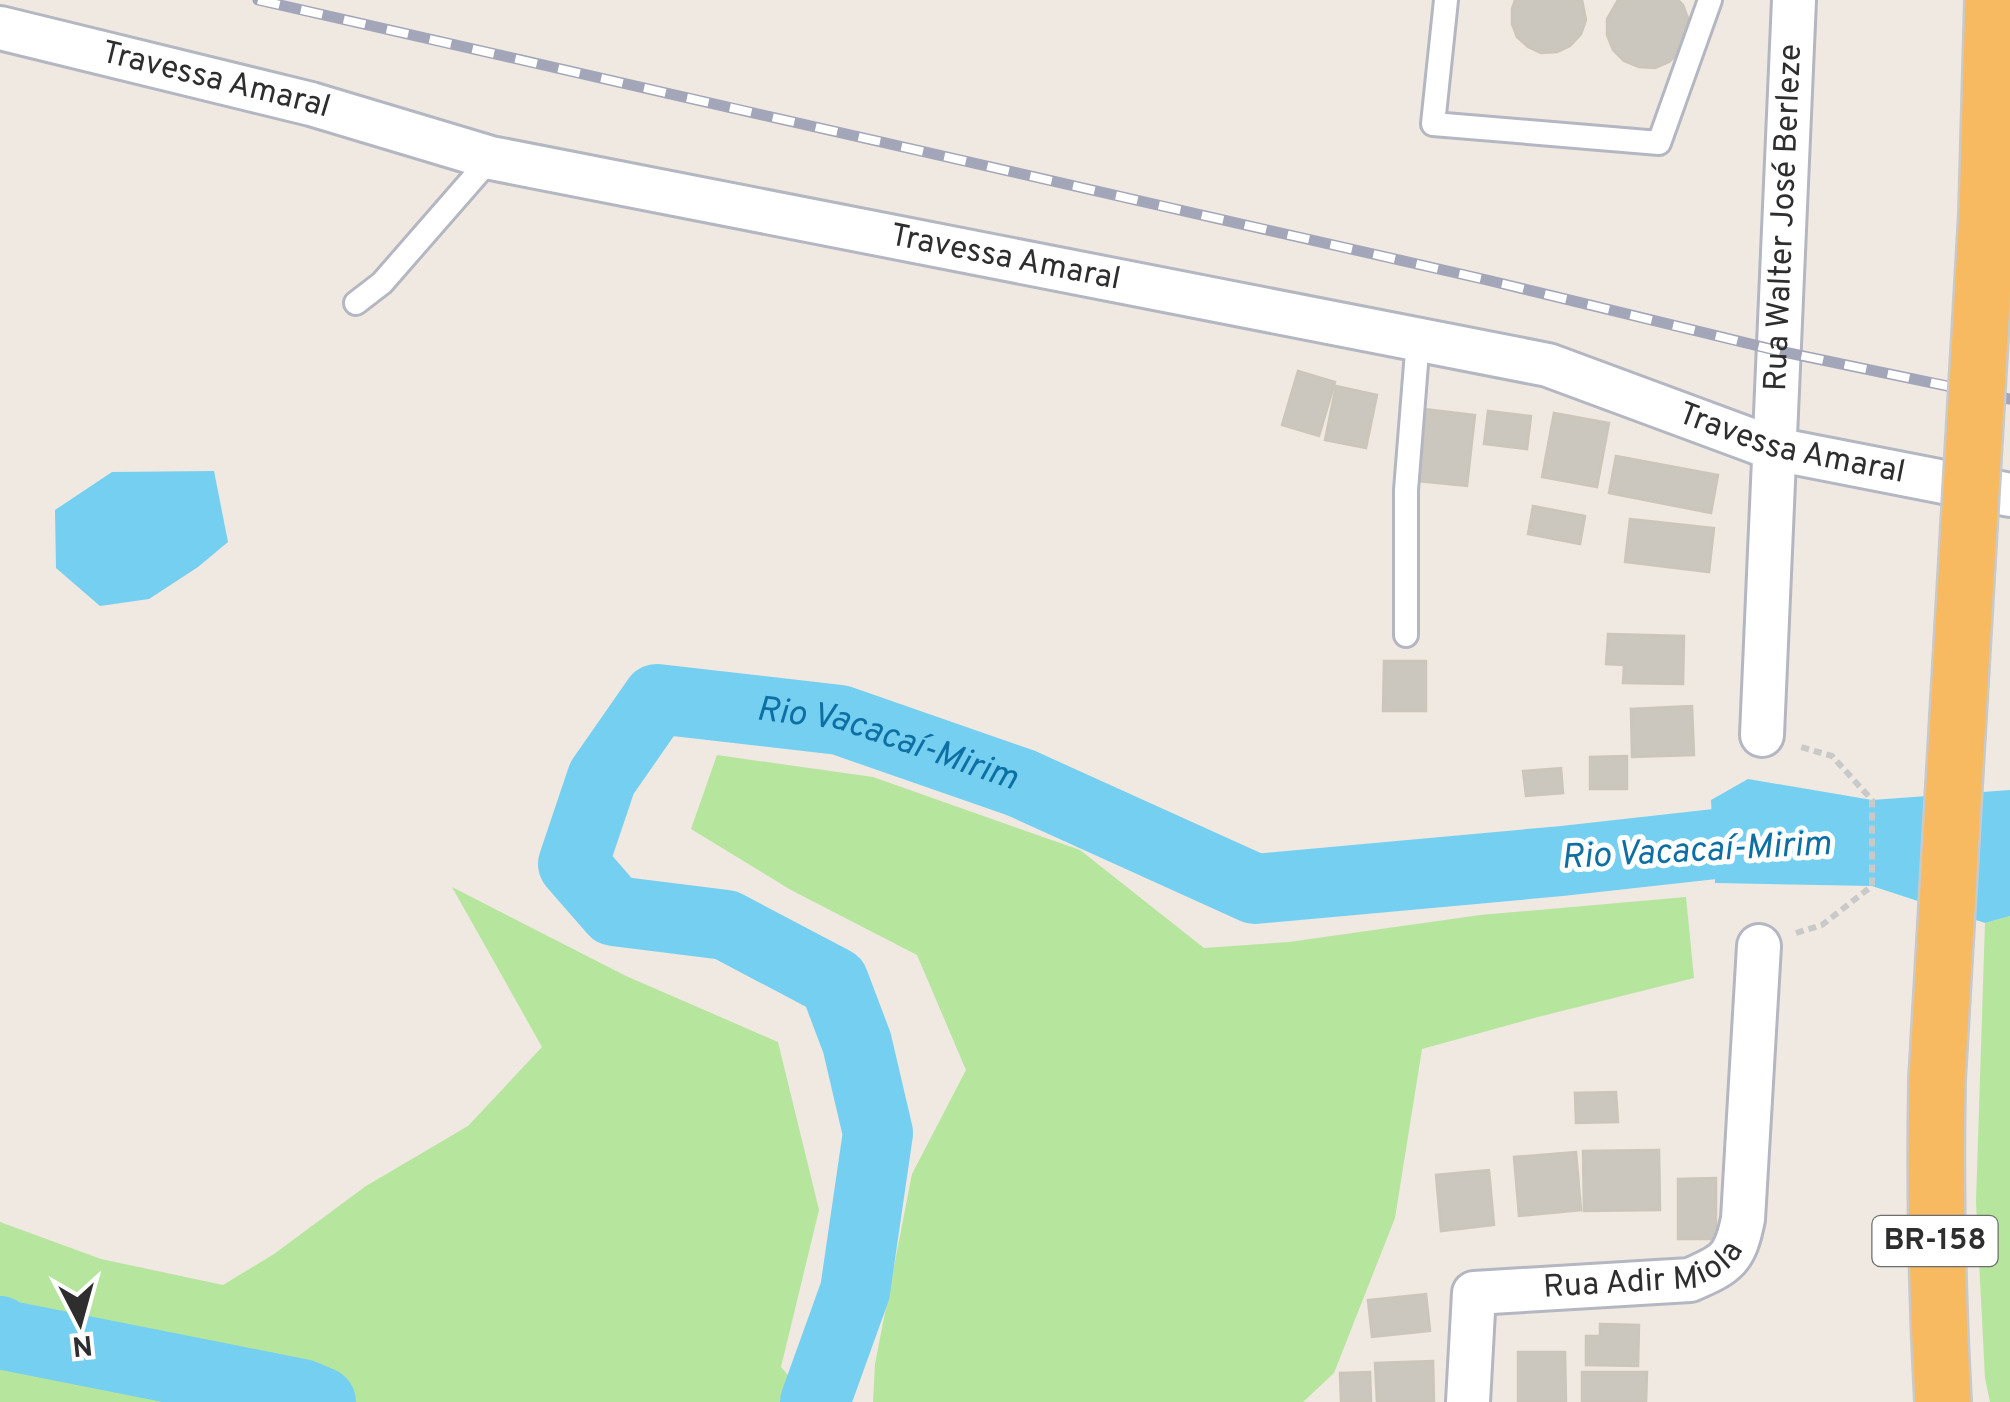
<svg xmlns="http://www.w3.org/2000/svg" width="2010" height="1402" font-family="Overpass,sans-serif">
<rect width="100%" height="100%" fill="#efe9e1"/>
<!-- green -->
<g fill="#b6e59e">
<path d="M717,755L873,777L1080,850L1204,948L1289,942L1480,915L1686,897L1694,978L1538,1017L1422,1049L1395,1218L1334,1373L1303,1402H873L875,1364L912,1174L966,1070L917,955L791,890L691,829Z"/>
<path d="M452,887L626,976L778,1042L819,1210L781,1367L811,1402H0V1222L101,1259L223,1285L274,1254L366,1186L468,1126L542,1047Z"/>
<path d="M2010,916V1402H1990L1985,1378L1976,1202L1985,923Z"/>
</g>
<!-- water -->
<g fill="#75cff0">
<path d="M214,471L228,542L198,567L149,599L100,606L56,568L55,510L112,472Z"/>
<path d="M1748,779L1872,800L2010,790V916L1985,923L1872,886L1715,883L1711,800Z"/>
</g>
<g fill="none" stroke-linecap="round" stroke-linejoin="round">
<!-- river -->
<g stroke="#75cff0" stroke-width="70">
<path d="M0,1331L5,1335L302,1394L321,1402"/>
<path id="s1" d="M815,1402L855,1291L878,1133L857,1043L834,982L726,925L614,911L573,864L602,778L657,699L840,720L1021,783L1255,889L1562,861L1715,844L1809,846"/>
</g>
</g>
<!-- building -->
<g fill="#cbc7bf" stroke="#cbc5ba" stroke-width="2.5">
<path d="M1515,0H1582L1586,20L1581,34L1570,46L1557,52L1541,53L1528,47L1517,37L1512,24V9Z"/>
<path d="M1618,0H1678L1683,5L1689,21L1688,37L1682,51L1669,62L1655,68L1639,67L1624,61L1613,50L1607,35V19Z"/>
<path d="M1298,371L1335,382L1319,436L1282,425Z"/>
<path d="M1336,386L1377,395L1366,448L1325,440Z"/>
<path d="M1424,409L1475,415L1467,486L1416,481Z"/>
<path d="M1488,411L1531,416L1527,449L1484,444Z"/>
<path d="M1554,413L1609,423L1597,487L1542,477Z"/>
<path d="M1616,456L1718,475L1711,513L1609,493Z"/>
<path d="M1533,506L1585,516L1580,544L1528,534Z"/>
<path d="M1630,519L1714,528L1709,572L1625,562Z"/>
<path d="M1608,634L1684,636L1683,684L1623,683L1624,665L1606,664Z"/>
<path d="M1384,661H1426V711H1383Z"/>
<path d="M1692,706L1694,755L1632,757L1631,709Z"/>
<path d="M1627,756V789H1590V757Z"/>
<path d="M1561,768L1563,793L1526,796L1523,771Z"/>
<path d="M1616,1092L1618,1122L1576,1123L1575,1093Z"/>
<path d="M1659,1150L1660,1210L1584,1211L1583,1151Z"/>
<path d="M1576,1152L1581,1210L1519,1216L1514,1157Z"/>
<path d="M1489,1170L1494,1225L1441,1231L1436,1175Z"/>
<path d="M1716,1178V1239H1678V1179Z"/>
<path d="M1426,1294L1430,1331L1372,1337L1368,1300Z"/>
<path d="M1600,1324L1639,1325L1638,1366L1586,1365V1336H1600Z"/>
<path d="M1518,1352H1565L1566,1402H1518Z"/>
<path d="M1433,1361L1434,1402H1377L1375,1363Z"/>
<path d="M1370,1372L1371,1401H1341L1340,1373Z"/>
<path d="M1582,1372H1647L1646,1402H1582Z"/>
</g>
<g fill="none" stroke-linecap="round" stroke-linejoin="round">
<!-- service casing -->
<g stroke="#b4b7c1" stroke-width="28">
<g id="service">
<path d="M1446,0L1433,124L1659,143L1710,0"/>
<path d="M356,303L382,283L491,158"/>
<path d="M1406,635V490L1418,339"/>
</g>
</g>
<!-- minor casing -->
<g stroke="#b4b7c1" stroke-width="48">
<g id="minor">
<path id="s2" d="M0,28L311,104L491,158L1548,365L1775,449L2010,495"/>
<path id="s3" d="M1762,735L1794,0"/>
<path id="s4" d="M1468,1402L1474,1293L1690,1280C1727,1264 1735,1259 1743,1219L1759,946"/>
</g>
</g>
<!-- trunk casing -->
<g stroke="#c9c9c9" stroke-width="60">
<g id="trunk">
<path d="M1987,214L1993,0"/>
<path d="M1937,1080C1935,1188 1937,1294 1943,1402"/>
</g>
</g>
<!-- path -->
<path stroke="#c9c9c9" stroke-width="6" stroke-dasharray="8 5" stroke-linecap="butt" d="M1796,933L1822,925L1872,886V800L1832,756L1797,746"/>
<!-- service -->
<use href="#service" stroke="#fff" stroke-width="22"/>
<!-- minor -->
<use href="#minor" stroke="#fff" stroke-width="42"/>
<!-- trunk -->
<use href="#trunk" stroke="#f8ba60" stroke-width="55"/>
<!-- rail casing -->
<g stroke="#a3a6b8" stroke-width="11">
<path id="rail" d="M258,0L1487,280L1779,351L2010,399"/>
</g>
<!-- rail -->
<use href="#rail" stroke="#fff" stroke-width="8" stroke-dasharray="22" stroke-linecap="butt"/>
<!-- trunk-bridge casing -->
<g stroke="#c9c9c9" stroke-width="60" stroke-linecap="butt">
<path id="trunk-bridge" d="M1937,1080L1987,214"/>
</g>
<!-- trunk-bridge -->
<use href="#trunk-bridge" stroke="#f8ba60" stroke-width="55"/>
</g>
<g text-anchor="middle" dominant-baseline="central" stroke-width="10" stroke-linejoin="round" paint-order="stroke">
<!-- shield labels -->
<rect fill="#fff" stroke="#6d6d6d" stroke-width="2.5" x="1872.5" y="1216" width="125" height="50" rx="8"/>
<g font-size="30" font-weight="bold" fill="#2e2e2e">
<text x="1935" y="1241">BR-158</text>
</g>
<!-- street labels -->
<g font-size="32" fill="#2e2e2e" stroke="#fff">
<text stroke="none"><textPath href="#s2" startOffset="222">Travessa Amaral</textPath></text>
<text stroke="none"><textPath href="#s3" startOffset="518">Rua Walter José Berleze</textPath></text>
<text stroke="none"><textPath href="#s2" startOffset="1032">Travessa Amaral</textPath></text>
<text stroke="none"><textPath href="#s2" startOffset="1842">Travessa Amaral</textPath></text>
<text stroke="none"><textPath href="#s4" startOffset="282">Rua Adir Miola</textPath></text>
</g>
<!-- water labels -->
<g font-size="35" font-style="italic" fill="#0d6fa3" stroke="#fff">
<text stroke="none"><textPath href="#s1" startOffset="1155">Rio Vacacaí-Mirim</textPath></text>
<text transform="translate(1696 852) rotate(-3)">Rio Vacacaí-Mirim</text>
</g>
</g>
<!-- north arrow -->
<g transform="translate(80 1322) rotate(174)" stroke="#ffffff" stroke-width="8" paint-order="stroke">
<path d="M0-8L18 38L0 25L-18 38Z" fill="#2e2e2e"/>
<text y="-15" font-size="28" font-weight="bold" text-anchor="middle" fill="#2e2e2e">N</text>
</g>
</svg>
